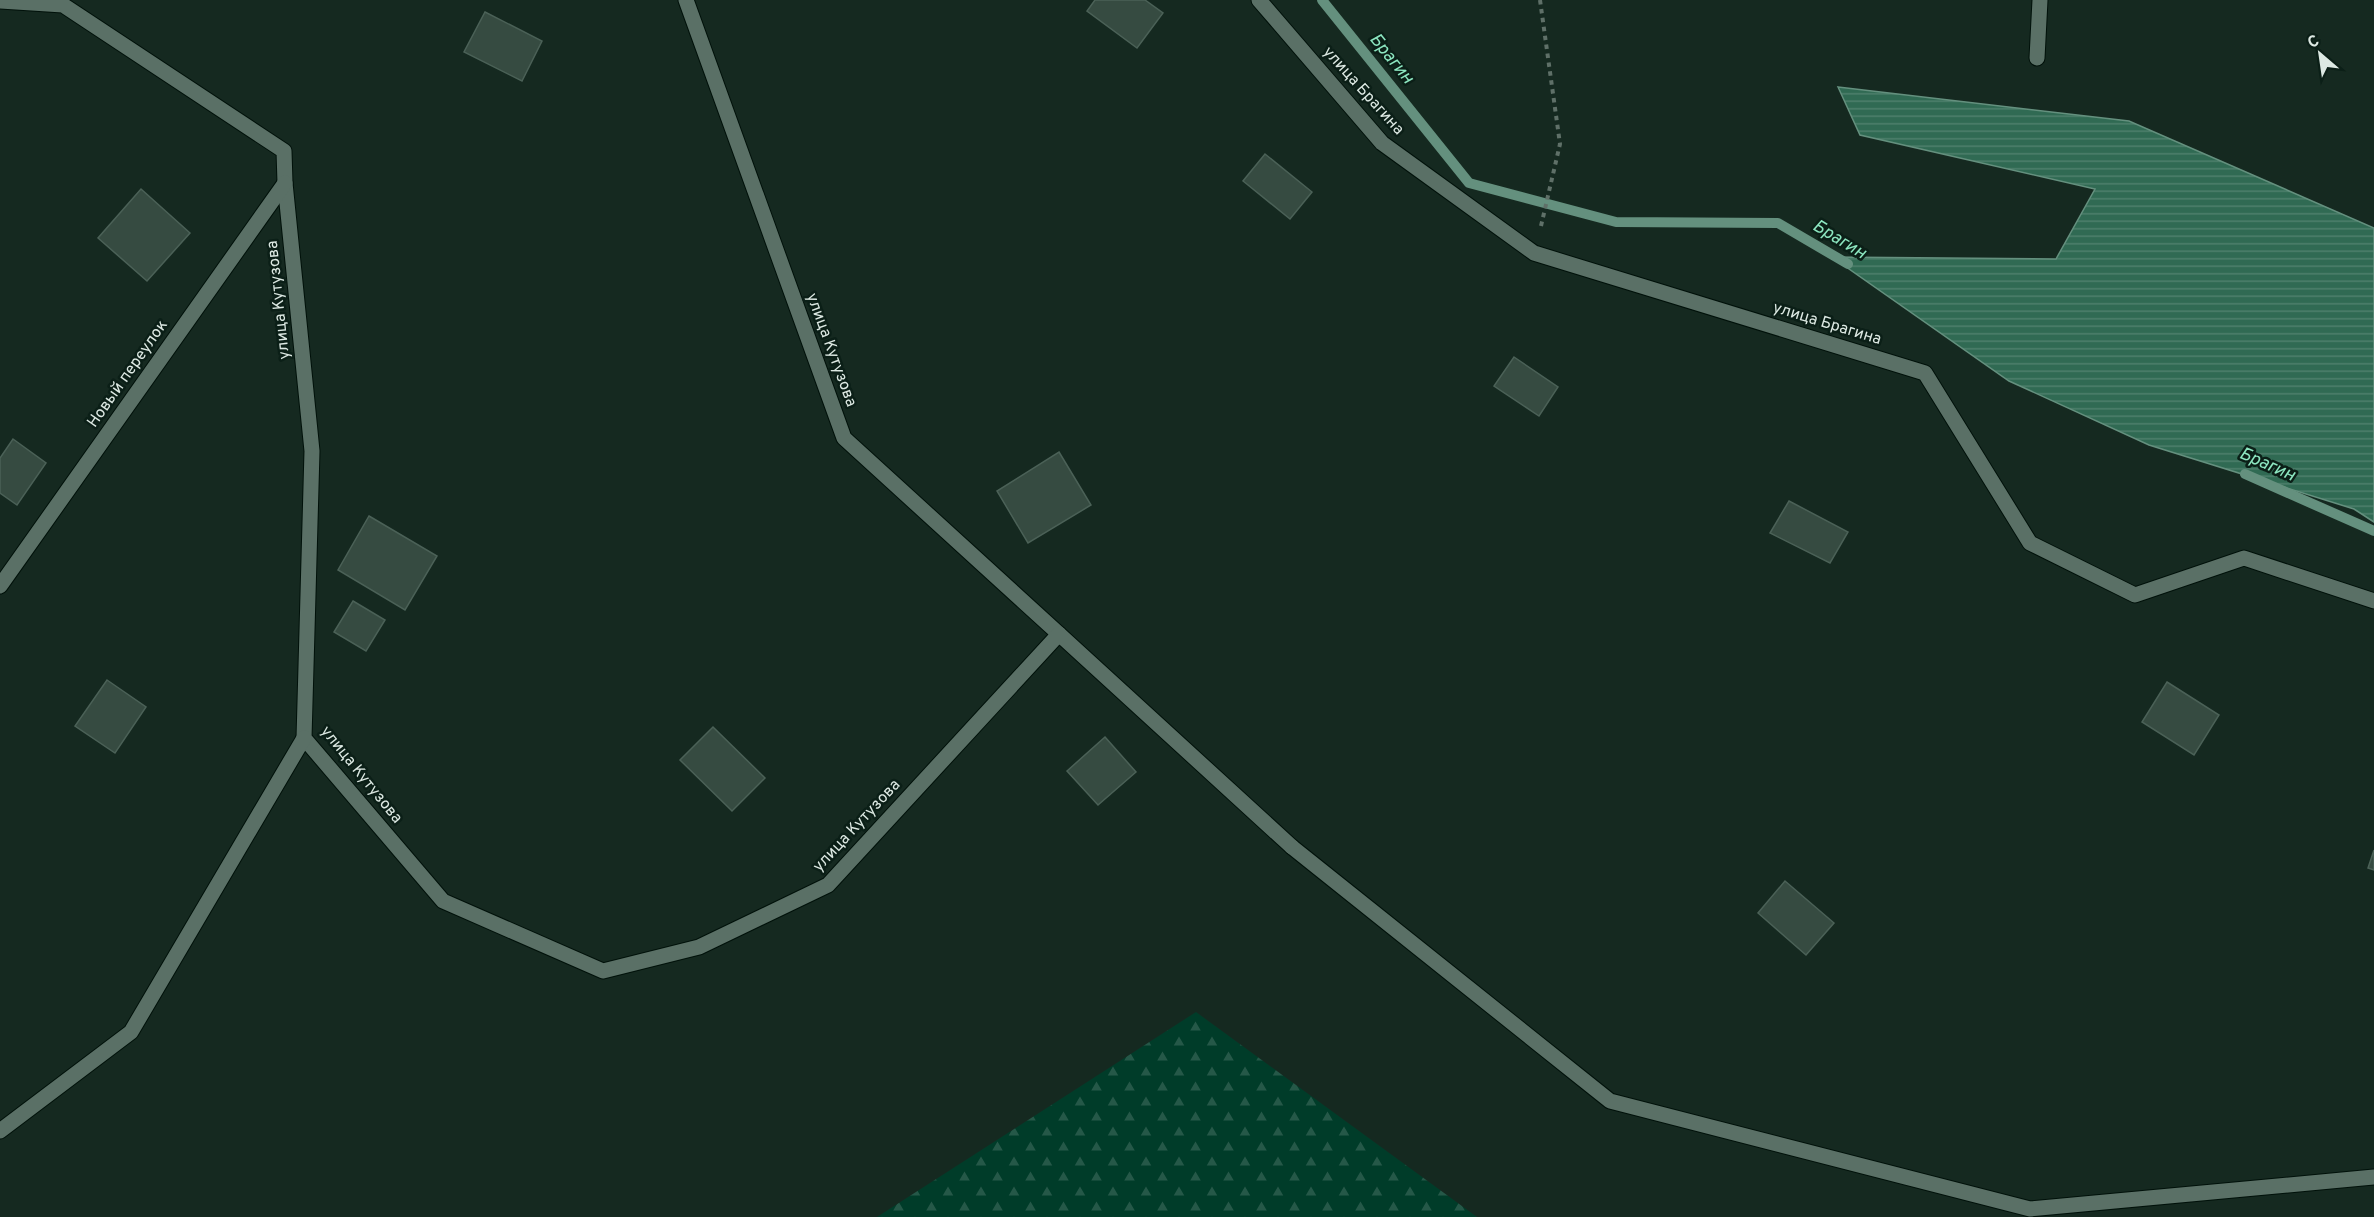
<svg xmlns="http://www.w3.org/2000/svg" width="2374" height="1217" font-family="Overpass,sans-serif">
<defs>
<pattern id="forest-firs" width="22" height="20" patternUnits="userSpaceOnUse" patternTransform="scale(1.5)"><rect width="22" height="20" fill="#003c29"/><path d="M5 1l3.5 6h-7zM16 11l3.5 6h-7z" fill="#255848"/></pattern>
<pattern id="water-rules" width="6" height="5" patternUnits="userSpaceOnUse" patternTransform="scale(1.5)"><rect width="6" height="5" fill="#306a53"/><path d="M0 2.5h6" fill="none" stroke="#4e7f6c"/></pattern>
</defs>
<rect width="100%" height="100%" fill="#152920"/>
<!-- forest -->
<path fill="url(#forest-firs)" d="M1196,1012L1477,1217H877Z"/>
<!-- water -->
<path fill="url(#water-rules)" stroke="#64907e" stroke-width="1.5" d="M1838,87L2129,121L2374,228V522L2354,509L2149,445L2009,381L1832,257L2056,259L2095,189L1860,135Z"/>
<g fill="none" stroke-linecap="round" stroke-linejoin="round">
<!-- stream -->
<g stroke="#64907e" stroke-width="10">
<path d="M1322,0L1469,183L1616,222L1778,223L1848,264"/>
<path d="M2245,474L2374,531"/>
</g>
</g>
<!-- building -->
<g fill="#364b41" stroke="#4b6157" stroke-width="1.5">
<path d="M1095,0H1145L1163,13L1137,48L1087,11Z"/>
<path d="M485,12L542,41L522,81L464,52Z"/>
<path d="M1265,154L1312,192L1290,219L1243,181Z"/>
<path d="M141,189L190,233L147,281L98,238Z"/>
<path d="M1514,357L1558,387L1539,416L1494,386Z"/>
<path d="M13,439L46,463L17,505L0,493V458Z"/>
<path d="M1059,452L1091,505L1028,543L997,491Z"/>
<path d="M1789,501L1848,532L1830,563L1770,533Z"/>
<path d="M369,516L437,556L405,610L338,570Z"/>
<path d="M353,601L385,620L366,651L334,632Z"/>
<path d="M107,680L146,707L115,753L75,726Z"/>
<path d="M2167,682L2219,715L2194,755L2142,722Z"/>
<path d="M713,727L765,778L732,811L680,760Z"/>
<path d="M1105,737L1136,772L1098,805L1067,771Z"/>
<path d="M2374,850V870L2368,868Z"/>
<path d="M1785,881L1834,923L1806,955L1758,913Z"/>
</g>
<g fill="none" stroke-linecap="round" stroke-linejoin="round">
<!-- service casing -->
<g stroke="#01110a" stroke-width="17">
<path id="service" d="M1292,847L1610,1101L2030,1209L2374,1177"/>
</g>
<!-- minor casing -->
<g stroke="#01110a" stroke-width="17">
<g id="minor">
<path d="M686,0L844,438L1059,634"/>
<path d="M1259,0L1382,143L1534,253L1925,373L2030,543L2135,595L2244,558L2374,601"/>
<path d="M0,1L63,5L284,151L285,183L312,451L304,738L443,901L603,971L699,947L828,885L1059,634L1292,847"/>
<path d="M2037,58L2040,0"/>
<path d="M0,586L285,183"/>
<path d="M0,1131L131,1032L304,738"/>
</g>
</g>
<!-- path -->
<path stroke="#5f7068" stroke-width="4" stroke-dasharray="4.5 4.5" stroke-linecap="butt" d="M1540,0L1560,144L1541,226"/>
<!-- service -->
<use href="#service" stroke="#5a7066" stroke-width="15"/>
<!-- minor -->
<use href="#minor" stroke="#5a7066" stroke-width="15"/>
</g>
<g text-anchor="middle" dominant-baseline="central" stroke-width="5" stroke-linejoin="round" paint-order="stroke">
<!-- street labels -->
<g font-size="16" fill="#dde9e3" stroke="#0b1f17">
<text transform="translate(1363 91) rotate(48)">улица Брагина</text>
<text transform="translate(279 300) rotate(-96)">улица Кутузова</text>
<text transform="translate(1827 324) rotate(17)">улица Брагина</text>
<text transform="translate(831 350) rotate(70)">улица Кутузова</text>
<text transform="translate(128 374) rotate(-55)">Новый переулок</text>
<text transform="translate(361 775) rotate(51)">улица Кутузова</text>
<text transform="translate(857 826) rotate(-47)">улица Кутузова</text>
</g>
<!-- water labels -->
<g font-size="18" font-style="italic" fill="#8de7c1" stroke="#0b1f17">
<text transform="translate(1391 59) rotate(51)">Брагин</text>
<text transform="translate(1839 240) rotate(31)">Брагин</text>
<text transform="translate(2267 465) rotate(24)">Брагин</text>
</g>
</g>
<!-- north arrow -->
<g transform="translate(2320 54) rotate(331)" stroke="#0b1f17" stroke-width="4.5" paint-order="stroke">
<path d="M0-4.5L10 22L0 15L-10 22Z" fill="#dde9e3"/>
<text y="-9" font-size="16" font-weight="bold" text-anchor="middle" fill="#dde9e3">С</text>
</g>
</svg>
